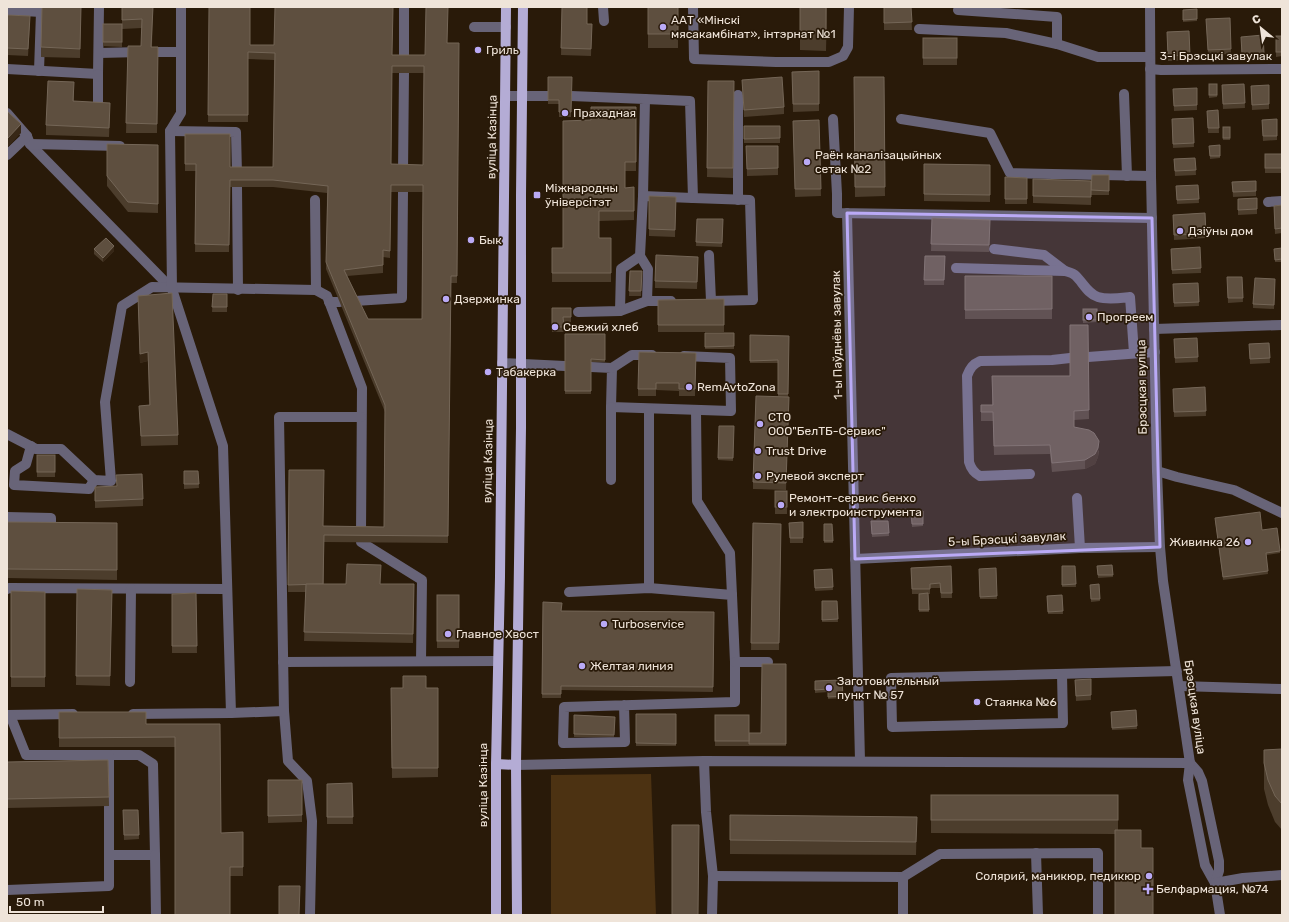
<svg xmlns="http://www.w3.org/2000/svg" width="1289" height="922" font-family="Rubik,sans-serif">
<rect width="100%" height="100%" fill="#291a09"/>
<!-- green -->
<path fill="#4c3212" d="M651,774L656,915H551V775Z"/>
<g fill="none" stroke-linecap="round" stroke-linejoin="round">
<!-- minor -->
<g stroke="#686478" stroke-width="10">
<path d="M603,7L604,21"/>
<path d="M693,7L694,59L776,62H829L843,56L848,47L849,7"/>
<path d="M1150,7L1151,176L1157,471L1160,547L1163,581L1190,763L1188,780L1205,865L1215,883L1220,915"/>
<path d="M7,10L41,12L39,71"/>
<path d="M958,10L1057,17V44"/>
<path d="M474,27H506"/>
<path d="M919,29L1006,33L1057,44L1098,57H1150"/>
<path d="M151,52H181"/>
<path d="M99,53L141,52"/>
<path d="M404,62V7"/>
<path d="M7,69L98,74L99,7"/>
<path d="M1150,69L1161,70L1282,69"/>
<path d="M98,74V105"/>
<path d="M1124,94L1127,176"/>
<path d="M738,95V200"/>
<path d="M506,96H548"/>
<path d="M571,96L645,99L643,196L640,256L621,269L620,311L578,312"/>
<path d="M645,99L690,101L693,198L750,200L753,300L711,301"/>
<path d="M7,113L27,136L30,144L172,289"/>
<path d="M833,119L837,194V213L1152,218"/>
<path d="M901,119L990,133L1010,173L1151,176"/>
<path d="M170,131L236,132L237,174"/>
<path d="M30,144L120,146"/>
<path d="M7,155L27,136"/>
<path d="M403,172L404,73"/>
<path d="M237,187L238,290"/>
<path d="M643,196L693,198"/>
<path d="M1268,202L1282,201"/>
<path d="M847,213L860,761"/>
<path d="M994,249L1044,255L1065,271"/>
<path d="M709,255L711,301"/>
<path d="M640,256L648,269L647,301"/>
<path d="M956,268L1065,271C1068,272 1073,273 1076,276C1083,283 1088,294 1098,297C1108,300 1120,298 1130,297L1134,353"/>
<path d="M316,290L327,296L362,388L361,533"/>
<path d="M355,301L402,298L403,192"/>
<path d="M329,302H340"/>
<path d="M620,311L647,301H671"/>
<path d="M1154,329L1282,325"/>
<path d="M1088,357L1155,352"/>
<path d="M502,363L565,366"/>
<path d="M591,367L612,368L611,407L731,411L730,358L684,356"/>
<path d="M612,368L632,355H652"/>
<path d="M611,407V480"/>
<path d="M649,409V588"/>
<path d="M696,410L697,501L730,553L732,595"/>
<path d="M7,434L36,449H61L94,480L111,481L105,402L122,306L152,287L316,290L315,200"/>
<path d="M31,446L26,464L15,471L14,485L89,489L94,480"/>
<path d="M1157,471L1177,477L1234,490L1282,513"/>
<path d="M1030,474L980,476C974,473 971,469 969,462L967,376C970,368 973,364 980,361L1052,360L1070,358"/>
<path d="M1077,498L1080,548"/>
<path d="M7,517L51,518V524"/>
<path d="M361,542L422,580L421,661"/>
<path d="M855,559L1080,548L1160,547"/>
<path d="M7,589L9,588L227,589"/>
<path d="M569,592L649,588L732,595L735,662V702L564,707L563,743L625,742L624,705"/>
<path d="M283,662L498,661"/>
<path d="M735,662H768"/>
<path d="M1062,674L1063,723L892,727L891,678L1177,671"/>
<path d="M130,682L131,589"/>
<path d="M1179,686L1282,689"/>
<path d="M284,711L288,761L307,781L312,821L310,915"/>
<path d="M231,713L284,711L279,417H361"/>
<path d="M133,714L231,713L223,446L172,289L170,131L181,113V7"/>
<path d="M7,715L73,714"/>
<path d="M109,755H139L153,764L155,855H109"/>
<path d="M704,761L706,812L713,876L712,915"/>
<path d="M1190,763L1198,772L1202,781L1219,861V871L1215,883"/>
<path d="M516,765L704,761L1190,763"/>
<path d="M1036,853L1038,915"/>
<path d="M155,855L156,915"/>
<path d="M713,876L903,877L940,854L1098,853V915"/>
<path d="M1215,883L1243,878L1282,875"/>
<path d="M7,890L109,886V755H26L10,715"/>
<path d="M903,915V877"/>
</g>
<!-- major -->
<g stroke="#b4acd5" stroke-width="10">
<path d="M496,764L516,765"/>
<path d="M496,915V764L500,577L506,7"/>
<path d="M517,915L516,765L521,428V195L523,7"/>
</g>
</g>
<!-- wall -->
<g fill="#4c3d2c" fill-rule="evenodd">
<path d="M81,7L80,58L41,57V47Z"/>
<path d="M122,7H153L152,47H158L157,133H126L128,46H141L142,28L122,29V47L103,46V24H122Z"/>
<path d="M209,7L250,45L392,55H425L447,43H459L457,283H451L448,543L324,542V584H414L413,643L304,641L306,592H288L289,470L323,526L384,527L385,412L326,269L327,193L273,187H230L229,252H195L196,171H185V134L230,167H273L274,60L248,59V122H208ZM392,73H424L423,165L391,164ZM391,192H423L422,319H368L347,276L383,273V257L390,258Z"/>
<path d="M562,7L587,24H592L591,56L561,55Z"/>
<rect x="648" y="7" width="30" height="41"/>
<path d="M800,7H827L826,51L800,50Z"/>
<path d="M884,7H911L912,30H884Z"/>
<path d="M1197,9V21L1183,22V10Z"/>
<path d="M7,15L30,23L28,56L7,55Z"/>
<path d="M1230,18L1231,54L1208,55L1206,19Z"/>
<path d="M1189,31L1190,60L1168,61L1167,32Z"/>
<path d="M1276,36H1282V56L1276,57Z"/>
<rect x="923" y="38" width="34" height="27"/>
<path d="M1241,41L1264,53V57L1242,59Z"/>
<path d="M819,71V111L793,112L792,72Z"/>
<path d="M548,77H572L571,117H559V104H548Z"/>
<path d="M854,77H884L885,196L855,197Z"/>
<path d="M742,80L784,107V114L744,117Z"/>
<path d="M708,81H734L733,178L707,177Z"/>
<path d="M1209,84H1217V97L1209,98Z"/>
<path d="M1244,84L1245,108L1223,109L1222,85Z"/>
<path d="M1269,85V109L1252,110L1251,86Z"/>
<path d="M1197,88V110L1174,111L1173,89Z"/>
<path d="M74,91V101L110,113L109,137L46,135V125Z"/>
<path d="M636,107V171H625V188L634,187V220L599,221V238H611V282H552V248H563L591,120Z"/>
<path d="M1218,110L1219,133H1208L1207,111Z"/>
<path d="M1193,118L1194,147L1173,148L1172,119Z"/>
<path d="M1277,119V140L1263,141L1262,120Z"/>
<path d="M819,120L821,196L795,197L793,121Z"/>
<rect x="744" y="126" width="36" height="17"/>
<rect x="1223" y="127" width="7" height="13"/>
<path d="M107,144L158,145V213L128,212L107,186Z"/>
<path d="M1220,145V158L1210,159L1209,146Z"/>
<path d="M746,146H778V175L747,176Z"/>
<rect x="1265" y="154" width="17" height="19"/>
<path d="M1195,158L1196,175L1175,176L1174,159Z"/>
<path d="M924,164L990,165V202L924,201Z"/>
<path d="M1109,175V195H1091V194V205L1033,203V179L1091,181Z"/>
<path d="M1005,177L1027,178V204H1005Z"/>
<path d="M1256,181V196L1233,197L1232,182Z"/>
<path d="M1198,185L1199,203L1177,204L1176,186Z"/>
<path d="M649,196L676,197L675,237L649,236Z"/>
<path d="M1257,198V214L1238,215V199Z"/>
<path d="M1282,205V233L1275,234L1274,206Z"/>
<path d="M1205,213L1206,238L1174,240L1173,215Z"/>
<path d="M932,218L990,227L989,252L931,251Z"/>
<path d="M697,219H723L722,247L696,246Z"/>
<path d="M1200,247L1201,273L1172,274L1171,249Z"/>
<path d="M1282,248V262H1275L1274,249Z"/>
<path d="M94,249L114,251L103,262L94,254Z"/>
<path d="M925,256H945L944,285H924Z"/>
<path d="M698,264L697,289L655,288V281Z"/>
<path d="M630,271H642L641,296H629Z"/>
<rect x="965" y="276" width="87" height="43"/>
<path d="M1227,277H1242L1243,302L1228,303Z"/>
<path d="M1198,283L1199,306L1174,307L1173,284Z"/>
<path d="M1275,284L1274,309L1253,308V304Z"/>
<path d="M213,294H227V312H212Z"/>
<path d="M724,299V332H658V300Z"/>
<path d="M138,305L178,435V445L141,446L139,406L149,405L148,361L140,363Z"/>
<path d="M552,308H571V322H564V332H552Z"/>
<path d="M1083,309H1097V322L1083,323Z"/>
<path d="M1088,325L1089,419L1074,420V427L1099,451L1098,457L1095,464L1085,469L1052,472L1050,454L994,455L993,421H981V405H992V376H1070Z"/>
<rect x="705" y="333" width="29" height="16"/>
<path d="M565,334H605V362H591V394H565Z"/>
<path d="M750,335L789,336L788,397L778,396V363H750Z"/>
<path d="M1197,338L1198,362L1175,363L1174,339Z"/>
<path d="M1269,343L1270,363L1250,364L1249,344Z"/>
<path d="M696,353L695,396H679V391L656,390V396H638V389Z"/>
<path d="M1205,387L1206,416L1174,417L1173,389Z"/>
<path d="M789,397L786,490L753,489V482Z"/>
<path d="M719,426H734L733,461L718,460Z"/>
<rect x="37" y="455" width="18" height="22"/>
<path d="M184,471H198L199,488L184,489Z"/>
<path d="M95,487L143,499V506L95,508Z"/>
<rect x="775" y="491" width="12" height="23"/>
<path d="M911,511H923V526L912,527Z"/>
<path d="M1215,520L1262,530L1280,551V553L1266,555L1268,574L1223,580Z"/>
<path d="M871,521H888L889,536L872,537Z"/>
<path d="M7,522L117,523V580L7,578Z"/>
<path d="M803,522V543H790L789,523Z"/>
<path d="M753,523L781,524L779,650H751Z"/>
<path d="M824,524H832L833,543H824Z"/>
<path d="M1112,565L1113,577L1098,578L1097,566Z"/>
<path d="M951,566L952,598H941L940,588H930V594H928L929,612H919V594H912L911,568Z"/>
<path d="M1062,566H1075L1076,587H1062Z"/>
<path d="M996,568L997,599H980L979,569Z"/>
<path d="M832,569L833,590L815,591L814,570Z"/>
<path d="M1099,584L1100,601L1091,602L1090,585Z"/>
<path d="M77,589L112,590L110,686L76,685Z"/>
<path d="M11,591L45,592V687H11Z"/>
<path d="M196,593L197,653H172V594Z"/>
<rect x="437" y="595" width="22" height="53"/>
<path d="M1062,595L1063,614H1048L1047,596Z"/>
<path d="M822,601H837L838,622H822Z"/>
<path d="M543,602L561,611L714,612L713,692L561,690V698H542Z"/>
<path d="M786,664V746H715V715L749,733H761Z"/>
<path d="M1091,679V700L1076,701L1075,680Z"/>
<path d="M842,680L843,698L828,699V692L815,693V681Z"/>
<path d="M391,688H438V777L392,778Z"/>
<path d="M1136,710L1137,729L1112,730L1111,712Z"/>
<path d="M59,712L146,724H220L221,833L243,832V876H230L175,747H59Z"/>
<rect x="636" y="714" width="40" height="32"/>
<path d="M574,715L615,717L614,737H574Z"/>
<path d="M1282,749V830L1275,822L1268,805L1264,789V763Z"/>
<path d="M108,760L109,806L7,808V762Z"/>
<path d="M268,780H302V822L268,823Z"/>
<path d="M352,783L353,824H327V784Z"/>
<path d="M931,795H1118V830L1141,848L1115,834L931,833Z"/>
<path d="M123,810H138L139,839L124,840Z"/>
<path d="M917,817L916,855L730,854V840Z"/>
</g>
<!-- shaded-wall -->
<g fill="#372716">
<path d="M30,16V23L28,56V49Z"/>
<path d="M21,124V133L7,148V139Z"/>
<path d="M114,246V251L103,262V258Z"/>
<path d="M148,352V361L140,363V354Z"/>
<path d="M1099,441L1098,457L1095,464L1085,469V460Z"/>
</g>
<!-- building -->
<g fill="#5e4f3f" stroke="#746657" fill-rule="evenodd">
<path d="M42,7H81L80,49L41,47Z"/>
<path d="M122,7H153L151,47H158L157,124L126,123L128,46H141L142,19L122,20Z"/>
<path d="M209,7H250V45H274L275,7H393L392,55H425L426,7H448L447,43H459L457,276H451L448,536L324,535L323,584L288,585L289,470H324L323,526L384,527L385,405L326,262L328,186L273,180H230L229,245L195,244L196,164H185V134H230V167H273L275,53L248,52V115H208ZM392,66H424L423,165L391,164ZM391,185H423L422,319H368L344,270L383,265V250L390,251Z"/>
<path d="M562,7H587V24H592L591,49L561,48Z"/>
<rect x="648" y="7" width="30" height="27"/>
<rect x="800" y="7" width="26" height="24"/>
<path d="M884,7H911L912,22L884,23Z"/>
<path d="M1197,9V19L1183,20V10Z"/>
<path d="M7,15L30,16L28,49L7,48Z"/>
<path d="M1230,18L1231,49L1208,50L1206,19Z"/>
<rect x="103" y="24" width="19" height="18"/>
<path d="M1189,31L1190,55L1168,56L1167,32Z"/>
<path d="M1263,35L1264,53L1242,54L1241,37Z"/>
<rect x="1276" y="36" width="6" height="16"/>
<rect x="923" y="38" width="34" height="20"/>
<path d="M819,71V104H793L792,72Z"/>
<path d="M548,77H572L571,112H559V100H548Z"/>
<path d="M782,77L784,107L744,110L742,80Z"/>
<path d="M854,77H884L885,187H855Z"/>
<path d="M48,81L74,82L73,101L110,103L109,128L46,125Z"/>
<path d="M708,81H734L733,168H707Z"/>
<rect x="1209" y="84" width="8" height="11"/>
<path d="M1244,84L1245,103L1223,104L1222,85Z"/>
<path d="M1269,85V104L1252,105L1251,86Z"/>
<path d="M1197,88V105L1174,106L1173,89Z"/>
<path d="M591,107H636V162H625V188L634,187V211H599V238H611V273H552V248H563V121L591,120Z"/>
<path d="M1218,110L1219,128H1208L1207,111Z"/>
<path d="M7,111L21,124L7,139Z"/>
<path d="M1193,118L1194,143L1173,144L1172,119Z"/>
<path d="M1277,119V136H1263L1262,120Z"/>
<path d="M819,120L821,189H795L793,121Z"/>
<path d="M744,126H780V138L744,139Z"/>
<rect x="1223" y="127" width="7" height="11"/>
<path d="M107,144L158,145V204L128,202L107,176Z"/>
<path d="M1220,145V156H1210L1209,146Z"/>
<path d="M746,146H778V168L747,169Z"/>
<rect x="1265" y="154" width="17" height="14"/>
<path d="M1195,158L1196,170L1175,171L1174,159Z"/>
<path d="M924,164L990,165V195L924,194Z"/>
<path d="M1092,175H1109V191L1091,190Z"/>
<path d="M1005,177L1027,178V199H1005Z"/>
<path d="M1033,179L1091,181V197L1033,196Z"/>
<path d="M1256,181V191L1233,192L1232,182Z"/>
<path d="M1198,185L1199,199L1177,200L1176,186Z"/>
<path d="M649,196L676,197L675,230L649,229Z"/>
<path d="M1257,198V209L1238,210V199Z"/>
<path d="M1282,205V228L1275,229L1274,206Z"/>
<path d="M1205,213L1206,234L1174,235L1173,215Z"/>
<path d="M932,218L990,220L989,245L931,244Z"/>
<path d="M697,219H723L722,243L696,242Z"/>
<path d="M106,238L114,246L103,258L94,249Z"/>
<path d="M1200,247L1201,268L1172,270L1171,249Z"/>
<path d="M1282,248V259L1275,260L1274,249Z"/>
<path d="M656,255L698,257L697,282L655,281Z"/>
<path d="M925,256H945L944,280H924Z"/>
<path d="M630,271H642L641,291H629Z"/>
<path d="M965,276H1052V309L965,310Z"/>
<path d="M1227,277H1242L1243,298H1228Z"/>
<path d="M1255,278L1275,279L1274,305L1253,304Z"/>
<path d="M1198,283L1199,302L1174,303L1173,284Z"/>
<path d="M172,293L178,435L141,436L139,406L150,405L148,352L140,354L138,296Z"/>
<path d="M213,294H227V307H212Z"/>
<path d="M724,299V325H658V300Z"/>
<path d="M552,308H571V317H563L564,327H552Z"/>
<rect x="1083" y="309" width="14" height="11"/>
<path d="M1070,325H1088L1089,410L1074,411V427L1089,430L1094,433L1099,441L1098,448L1095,454L1085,460L1052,463L1050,445L994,446L993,412H981V405H993L992,376H1070Z"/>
<path d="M705,333H734V346L705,347Z"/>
<path d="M565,334H605V360L591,359V391H565Z"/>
<path d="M750,335L789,336L788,394H778V360L750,361Z"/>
<path d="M1197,338L1198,357L1175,358L1174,339Z"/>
<path d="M1269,343L1270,358L1250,359L1249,344Z"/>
<path d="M639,352L696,353L695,389H679V383H656V389H638Z"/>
<path d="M1205,387L1206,411L1174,412L1173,389Z"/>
<path d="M756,396L789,397L786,483L753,482Z"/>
<path d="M719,426H734L733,458H718Z"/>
<rect x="37" y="455" width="18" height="17"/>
<path d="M184,471H198L199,484H184Z"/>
<path d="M142,474L143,499L95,501V487L117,486L116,475Z"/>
<rect x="775" y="491" width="12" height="16"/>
<path d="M911,511H923V524H912Z"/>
<path d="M1260,512L1262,530L1277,528L1280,551L1266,553L1268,571L1223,577L1215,518Z"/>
<path d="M871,521H888L889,533L872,534Z"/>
<path d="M7,522L117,523V570L7,569Z"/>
<path d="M803,522V538H790L789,523Z"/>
<path d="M753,523L781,524L779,643H751Z"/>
<path d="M824,524H832L833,541H824Z"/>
<path d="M347,564L381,565L380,584H414L413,634L304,632L306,584H346Z"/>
<path d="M1112,565L1113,575H1098L1097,566Z"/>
<path d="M951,566L952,593H941L940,583L930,584V589H912L911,568Z"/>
<path d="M1062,566H1075L1076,584L1062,585Z"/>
<path d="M996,568L997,596L980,597L979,569Z"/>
<path d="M832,569L833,587L815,588L814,570Z"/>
<path d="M1099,584L1100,599H1091L1090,585Z"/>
<path d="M77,589L112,590L110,676H76Z"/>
<path d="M11,591L45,592V677H11Z"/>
<path d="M196,593L197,646H172V594Z"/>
<path d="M928,593L929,610H919V594Z"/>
<rect x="437" y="595" width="22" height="46"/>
<path d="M1062,595L1063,611L1048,612L1047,596Z"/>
<path d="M822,601H837L838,619L822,620Z"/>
<path d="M543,602L562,603L561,611L714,612L713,687L561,686V694H542Z"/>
<path d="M762,664H786V744H749V733H761Z"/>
<path d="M403,676H426V688H438V768H392L391,688H403Z"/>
<path d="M1091,679V695L1076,696L1075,680Z"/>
<path d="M842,680L843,696L828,697V689L815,690V681Z"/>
<path d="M1136,710L1137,726L1112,728L1111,712Z"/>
<path d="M59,712H146V724H220L221,833L243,832V867H230V915H175V737L59,738Z"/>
<path d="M636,714H676V744L636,743Z"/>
<path d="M574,715L615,717L614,735L574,734Z"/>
<rect x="715" y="715" width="34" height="26"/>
<path d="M1282,749V804L1275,796L1268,780L1264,763V750Z"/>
<path d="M108,760L109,797L7,799V762Z"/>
<path d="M268,780H302V815L268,816Z"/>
<path d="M352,783L353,817H327V784Z"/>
<rect x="931" y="795" width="187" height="25"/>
<path d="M123,810H138L139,835H124Z"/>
<path d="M730,815L917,817L916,842L730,840Z"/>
<path d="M672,825H699L698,915H672Z"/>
<path d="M1115,830H1141V848H1153V915H1115Z"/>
<path d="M279,886H300L299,915H279Z"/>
</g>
<!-- marked area -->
<path fill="#baaaf6" fill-opacity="0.2" stroke="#baaaf6" stroke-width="3" stroke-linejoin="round" d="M847,213L1152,218L1160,547L855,559Z"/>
<!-- markers -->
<g fill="#baaaf6" stroke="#291a09" stroke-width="1.5">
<circle cx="663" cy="27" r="4"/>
<circle cx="478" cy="50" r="4"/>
<circle cx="565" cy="113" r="4"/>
<circle cx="807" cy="162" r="4"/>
<rect x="533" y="191" width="8" height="8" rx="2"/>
<circle cx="1180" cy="231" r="4"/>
<circle cx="471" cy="240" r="4"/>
<circle cx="446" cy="299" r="4"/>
<circle cx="1089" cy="317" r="4"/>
<circle cx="555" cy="327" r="4"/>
<circle cx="488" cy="372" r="4"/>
<circle cx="689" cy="387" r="4"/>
<circle cx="760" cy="424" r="4"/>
<circle cx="758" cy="451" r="4"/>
<circle cx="758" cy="476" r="4"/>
<circle cx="781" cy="505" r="4"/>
<circle cx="1248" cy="542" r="4"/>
<circle cx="604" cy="624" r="4"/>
<circle cx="448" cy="634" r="4"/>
<circle cx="582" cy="666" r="4"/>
<circle cx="829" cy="688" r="4"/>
<circle cx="977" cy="702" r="4"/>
<circle cx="1149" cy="876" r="4"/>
<path d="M1146 883h4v4h4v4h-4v4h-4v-4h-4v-4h4z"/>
</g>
<g text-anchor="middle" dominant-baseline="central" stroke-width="3.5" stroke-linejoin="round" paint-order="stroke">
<!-- poi labels -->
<g font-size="12" fill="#efe4d9" stroke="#291a09" text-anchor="start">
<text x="671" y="20">ААТ «Мінскі<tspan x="671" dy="14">мясакамбінат», інтэрнат №1</tspan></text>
<text x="486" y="50">Гриль</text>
<text x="573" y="113">Прахадная</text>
<text x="815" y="155">Раён каналізацыйных<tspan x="815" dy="14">сетак №2</tspan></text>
<text x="545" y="188">Міжнародны<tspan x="545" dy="14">ўніверсітэт</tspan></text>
<text x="1188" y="231">Дзіўны дом</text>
<text x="479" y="240">Бык</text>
<text x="454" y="299">Дзержинка</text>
<text x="1097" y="317">Прогреем</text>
<text x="563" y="327">Свежий хлеб</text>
<text x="496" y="372">Табакерка</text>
<text x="697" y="387">RemAvtoZona</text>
<text x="768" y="417">СТО<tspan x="768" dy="14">ООО"БелТБ-Сервис"</tspan></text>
<text x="766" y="451">Trust Drive</text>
<text x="766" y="476">Рулевой эксперт</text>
<text x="789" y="498">Ремонт-сервис бенхо<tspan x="789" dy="14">и электроинструмента</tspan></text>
<text x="1240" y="542" text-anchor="end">Живинка 26</text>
<text x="612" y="624">Turboservice</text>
<text x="456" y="634">Главное Хвост</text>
<text x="590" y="666">Желтая линия</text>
<text x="837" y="681">Заготовительный<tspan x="837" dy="14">пункт № 57</tspan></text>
<text x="985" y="702">Стаянка №6</text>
<text x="1141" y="876" text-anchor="end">Солярий, маникюр, педикюр</text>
<text x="1156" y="889">Белфармация, №74</text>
</g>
<!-- street labels -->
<g font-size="12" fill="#efe4d9" stroke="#291a09">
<text x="1216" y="56">3-і Брэсцкі завулак</text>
<text transform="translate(492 137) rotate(-89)">вуліца Казінца</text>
<text transform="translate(837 335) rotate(-91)">1-ы Паўднёвы завулак</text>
<text transform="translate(1142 387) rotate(-91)">Брэсцкая вуліца</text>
<text transform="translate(488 461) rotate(-89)">вуліца Казінца</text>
<text transform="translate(1007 539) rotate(-3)">5-ы Брэсцкі завулак</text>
<text transform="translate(1195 707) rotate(82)">Брэсцкая вуліца</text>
<text transform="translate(483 785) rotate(-90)">вуліца Казінца</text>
</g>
</g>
<!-- border -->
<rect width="1289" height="922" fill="none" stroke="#efe4d9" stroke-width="16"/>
<!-- north arrow -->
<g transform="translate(1261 28) rotate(331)" stroke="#291a09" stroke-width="3" paint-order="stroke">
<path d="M0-3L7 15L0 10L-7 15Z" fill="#efe4d9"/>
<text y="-6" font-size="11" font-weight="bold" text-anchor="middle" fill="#efe4d9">С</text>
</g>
<!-- scale -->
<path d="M10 906v6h93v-6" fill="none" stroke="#efe4d9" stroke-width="2"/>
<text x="16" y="906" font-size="12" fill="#efe4d9" stroke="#291a09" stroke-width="3" paint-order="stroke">50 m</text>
</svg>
